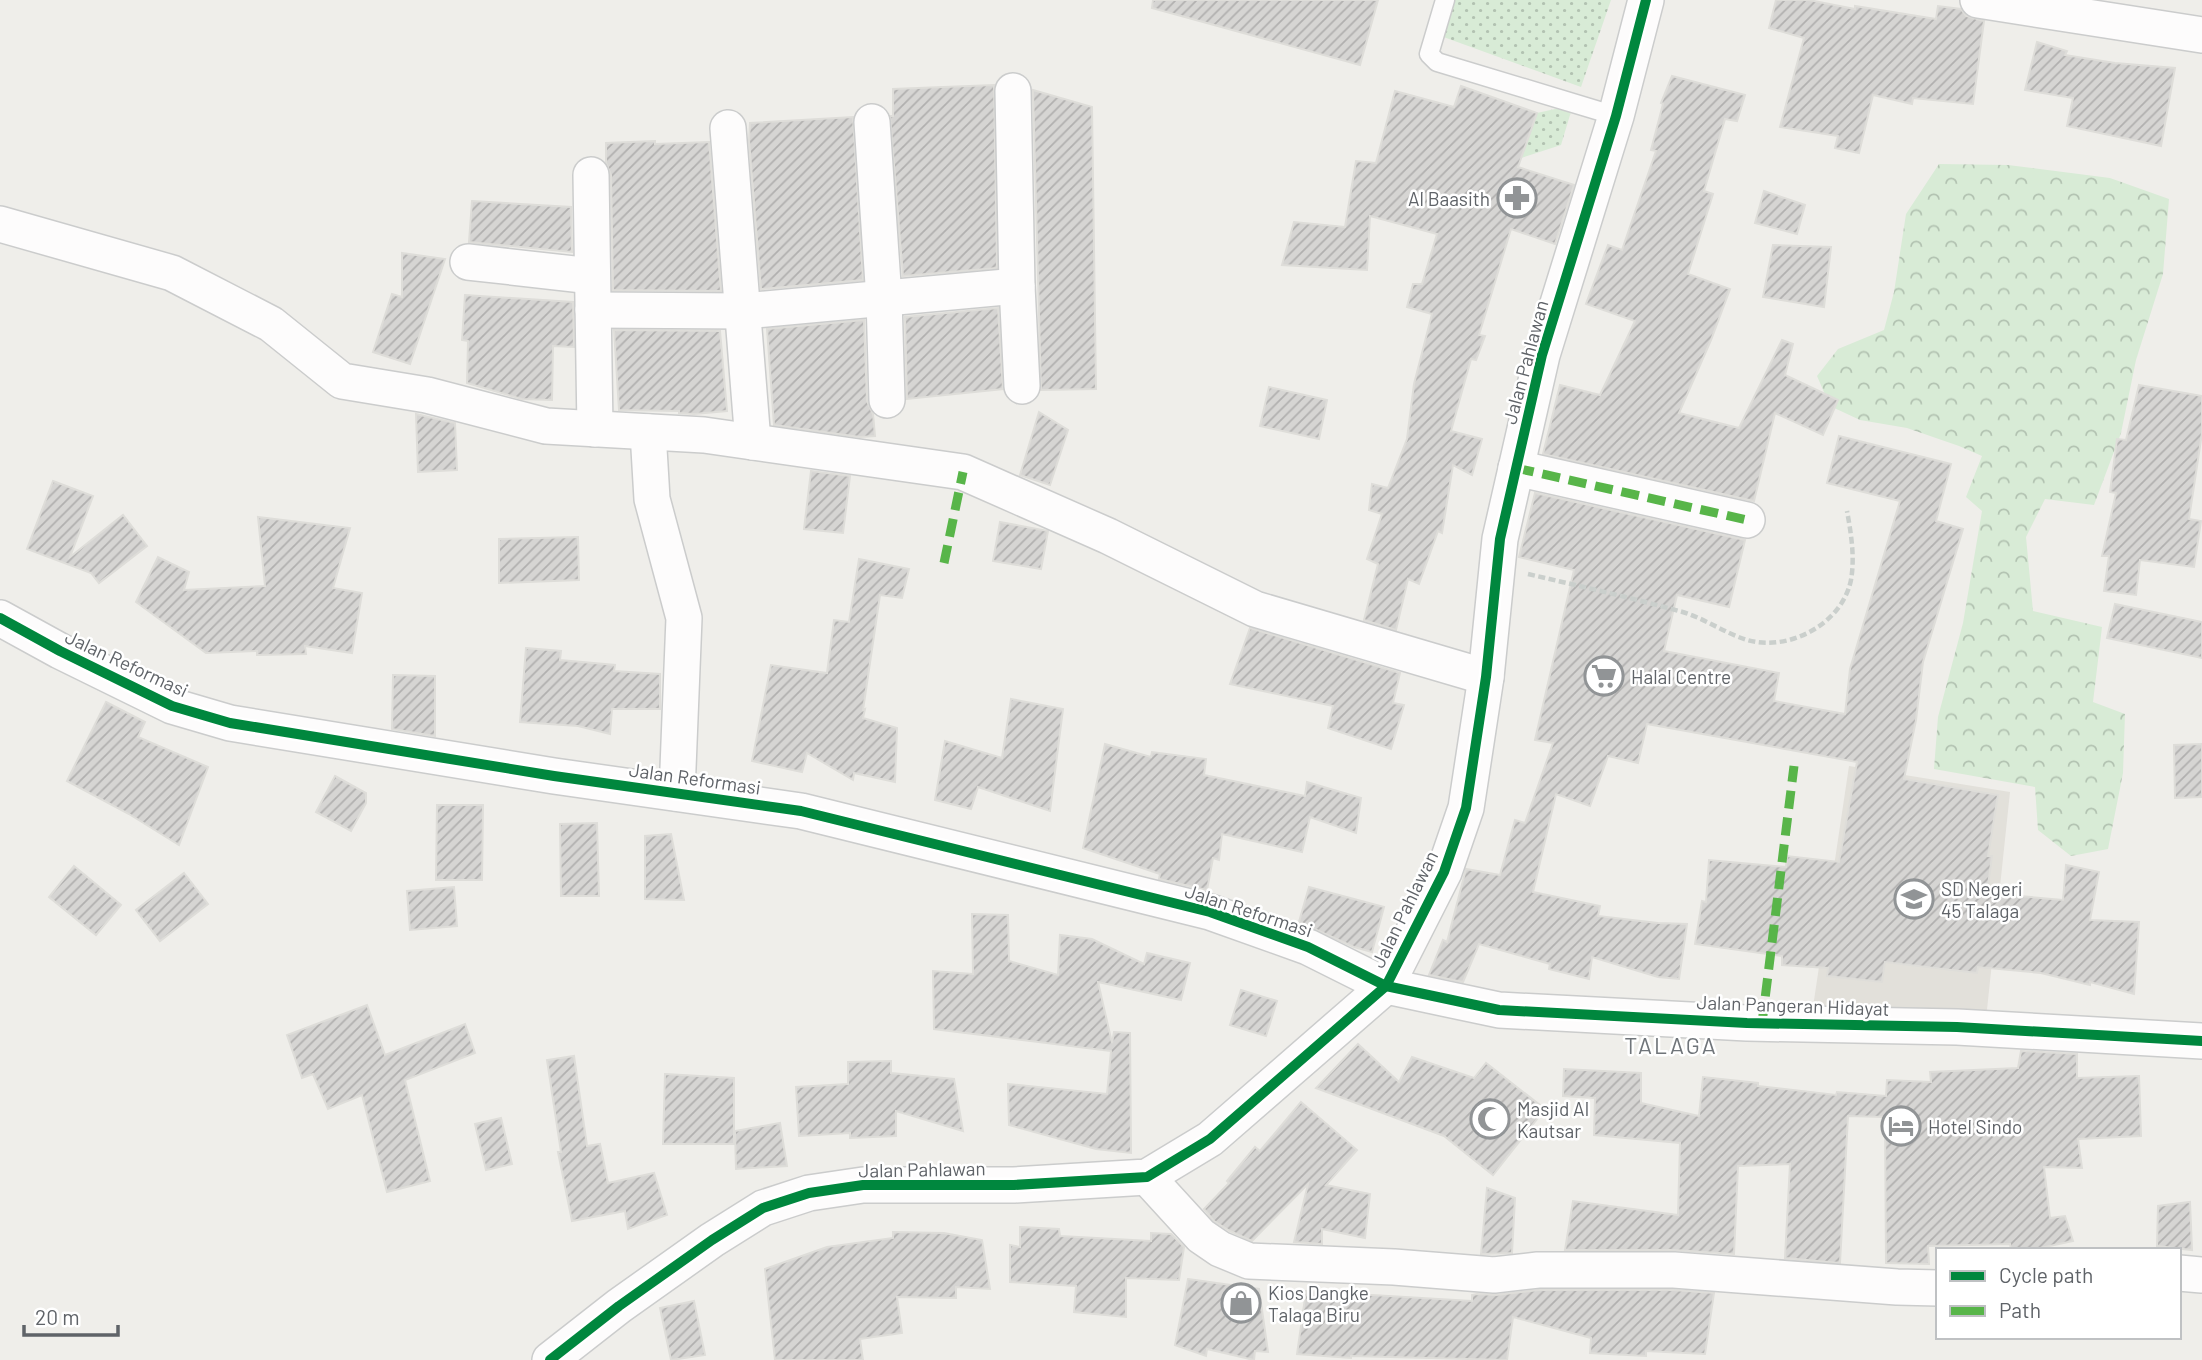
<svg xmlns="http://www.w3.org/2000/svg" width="2202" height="1360" font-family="Barlow,sans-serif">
<defs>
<pattern id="green-dots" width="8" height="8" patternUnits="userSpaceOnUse" patternTransform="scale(1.75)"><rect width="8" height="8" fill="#d8ebd6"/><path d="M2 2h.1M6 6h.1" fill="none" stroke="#b2c2b1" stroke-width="1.8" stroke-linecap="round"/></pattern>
<pattern id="forest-crowns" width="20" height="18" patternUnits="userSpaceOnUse" patternTransform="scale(1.75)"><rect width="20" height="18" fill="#d8ebd6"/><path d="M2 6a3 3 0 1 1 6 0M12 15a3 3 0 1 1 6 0" fill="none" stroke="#b2c2b1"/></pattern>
<pattern id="building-hatch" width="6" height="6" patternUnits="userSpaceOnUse" patternTransform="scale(1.75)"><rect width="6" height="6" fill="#d6d5d3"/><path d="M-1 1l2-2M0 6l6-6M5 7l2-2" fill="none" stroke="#b1b0af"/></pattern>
</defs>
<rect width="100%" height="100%" fill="#efeeea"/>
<!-- education -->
<path fill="#e2e0da" d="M1849,766L2010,792L1986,1019L1813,1007Z"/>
<!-- green -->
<g fill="url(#green-dots)">
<path d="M1448,0H1611L1581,87L1438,35Z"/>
<path d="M1573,105L1561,145L1521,158L1537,113Z"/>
</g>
<!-- forest -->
<path fill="url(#forest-crowns)" d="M1939,164L2008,165L2110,178L2169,199L2163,274L2136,360L2121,433L2094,505L2045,499L2026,537L2033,611L2102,627L2093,702L2125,714L2123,773L2108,849L2071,856L2038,830L2035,787L1934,769L1938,717L1963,623L1982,511L1966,497L1982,456L1959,446L1907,428L1860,420L1830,406L1817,376L1838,349L1884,330L1894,292L1906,214Z"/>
<!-- building -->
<g fill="url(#building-hatch)" stroke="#deddd9" stroke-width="2">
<path d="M1153,0H1378L1360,65L1152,8Z"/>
<path d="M1776,0H1809L1855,9V6L1936,19L1938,6L1961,9L1966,16L1984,21L1973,104L1913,98L1912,104L1873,95L1859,153L1835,148L1838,136L1780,127L1804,38L1769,28Z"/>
<path d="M2037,42L2067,51L2065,55L2115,63L2175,68L2161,146L2067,126L2073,98L2025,90Z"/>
<path d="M1672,76L1745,95L1737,121L1725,119L1704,191L1713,194L1688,274L1730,289L1711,340L1679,413L1739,428L1782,340L1793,344L1785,375L1838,400L1823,435L1775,413L1754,501L1543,454L1560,385L1600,395L1635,321L1586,304L1608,245L1622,250L1656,151L1651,150L1663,104L1661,103Z"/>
<path d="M994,85L997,268L903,276L890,116H893V89Z"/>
<path d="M1461,86L1537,113L1518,167L1574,185L1555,244L1511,229L1479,335L1485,336L1476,360L1471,359L1451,431L1482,439L1472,475L1453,465L1442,533L1438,531L1419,584L1408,579L1396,630L1364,620L1378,564L1367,559L1382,514L1369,510L1372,484L1388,488L1407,439L1414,384L1432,314L1407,307L1413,284H1422L1437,234L1370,216L1367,270L1282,265L1294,222L1345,227L1356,161L1376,163L1395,91L1454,107Z"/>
<path d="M1033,90L1092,107L1096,389L1041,390Z"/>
<path d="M853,117L863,280L761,289L749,140L750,123Z"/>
<path d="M655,141V144L709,142L721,291L613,290L611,175L606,163V143Z"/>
<path d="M1764,191L1805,205L1797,234L1755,223Z"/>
<path d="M472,201L571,207L572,252L469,242Z"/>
<path d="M1773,245L1831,247L1824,307L1763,297Z"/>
<path d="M402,253L445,259L410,364L373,352L392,294L402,297Z"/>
<path d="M465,295L573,302L574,347L553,346L552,400L522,399L467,383L468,341L462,340Z"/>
<path d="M998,308L1003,389L907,399L905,317Z"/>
<path d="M864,320L867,401L873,414L875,436L860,437L774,425L767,329Z"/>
<path d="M614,330L720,331L727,411L694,414L679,413V411L619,410Z"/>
<path d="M2139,385L2202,396V433L2189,519L2201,521L2194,567L2140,560L2136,595L2104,591L2109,556H2102L2116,493L2110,492L2117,439L2126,440Z"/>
<path d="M1269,387L1327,400L1319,439L1260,426Z"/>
<path d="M1039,412L1068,430L1050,485L1020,475Z"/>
<path d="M416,414L455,423L457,470L418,472Z"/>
<path d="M1839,436L1951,464L1936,521L1963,529L1923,662L1916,720L1904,779L1998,795L1988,856H1992L1987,893L2063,900L2066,865L2099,872L2090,920L2139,922L2134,994L2090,982V985L2041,973L1978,967L1977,973L1885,962L1882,982L1827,976L1828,968L1782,965V956L1695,944L1702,901L1706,902L1709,860L1786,867L1787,856L1839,862L1857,762L1647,724L1638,763L1608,756L1590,806L1556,794L1533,892L1600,906L1598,916L1658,923L1687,924L1679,979L1658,977L1592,957L1589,979L1549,969L1550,964L1479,944L1463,982L1429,975L1443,940L1447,942L1466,869L1500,875L1515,820L1525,823L1553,743L1535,740L1574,570L1519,557L1535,493L1745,540L1729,607L1677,595L1664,651L1779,673L1774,701L1845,714L1850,669L1900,501L1827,483Z"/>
<path d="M811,471L850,476L843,533L804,529Z"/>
<path d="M53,481L93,496L70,557L123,515L147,546L99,583L91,573L27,549Z"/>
<path d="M258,517L350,528L333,588L362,593L352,653L305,646L306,654L257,655V651L206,653L136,602L158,557L189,572L184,590L265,586Z"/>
<path d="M1000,522L1048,531L1041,569L993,561Z"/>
<path d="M578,537L579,580L499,583V539Z"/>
<path d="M859,559L909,569L902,598L880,595L863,710L865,709L863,718L897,728L895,782L854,773L853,780L807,753L802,772L752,761L771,665L827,673L834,620L849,622Z"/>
<path d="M2115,604L2202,622V658L2107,638Z"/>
<path d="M1250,628L1400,673L1393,703L1404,705L1391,749L1328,728L1333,706L1230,684Z"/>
<path d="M526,648L561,651L560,660L615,665L614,671L660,674V709H612L610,734L578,726L520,722Z"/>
<path d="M393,675L435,676V736L392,729Z"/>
<path d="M1011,699L1063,709L1050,811L978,787L971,809L935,800L945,741L1002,758Z"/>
<path d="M106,702L145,722L138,737L208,767L179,845L129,814L67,781Z"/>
<path d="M1105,744L1151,757L1152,752L1206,759L1204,775L1305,796L1307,782L1361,798L1356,833L1310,817L1302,852L1222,834L1219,860L1213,858L1207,890L1159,879L1160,874L1083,848Z"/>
<path d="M2202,744V797L2175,798L2174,745Z"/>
<path d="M335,776L366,793V803L351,831L316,812Z"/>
<path d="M437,805H483L482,880H436Z"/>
<path d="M597,823L599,896H561L560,824Z"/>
<path d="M671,834L684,900L645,899V836Z"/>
<path d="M74,866L121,905L96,935L49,897Z"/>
<path d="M184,873L208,904L160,941L136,910Z"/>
<path d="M454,887L457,926L410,930L407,891Z"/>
<path d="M1309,887L1384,907L1372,952L1354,947L1299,922Z"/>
<path d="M972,914L1008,915L1009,961L1058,975L1060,935L1092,939L1144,964L1147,953L1190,963L1181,1000L1098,982L1112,1043L1114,1032L1130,1033L1131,1153L1096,1149L1009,1125L1008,1084L1107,1094L1111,1051L934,1029L933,971L973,974Z"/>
<path d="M1241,990L1277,1001L1266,1036L1230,1025Z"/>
<path d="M367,1005L385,1055L465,1024L475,1053L405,1080L430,1181L387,1192L362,1095L328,1109L313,1074L302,1078L287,1035Z"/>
<path d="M1358,1044L1399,1082L1412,1057L1474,1078L1486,1063L1545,1109L1493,1175L1444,1136L1316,1088Z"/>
<path d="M2021,1051L2077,1054V1078L2139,1076L2141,1136L2078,1139L2082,1168L2044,1167L2050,1218L2065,1216L2073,1241L2031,1250H2011L2010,1244L1928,1246L1929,1264L1886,1263L1885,1117L1848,1116L1840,1263L1785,1258L1790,1164L1738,1166L1734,1254L1674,1250H1565L1573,1201L1678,1215L1680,1143L1594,1135L1595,1098L1563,1096L1564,1069L1641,1073V1103L1699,1116L1703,1077L1758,1083V1086L1836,1095L1837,1092L1886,1096L1887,1080L1931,1082L1930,1072L2018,1068Z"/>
<path d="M574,1056L587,1146L600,1144L608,1183L654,1173L667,1215L628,1229L625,1211L572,1221L558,1152H561L547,1060Z"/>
<path d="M891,1061V1073L954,1079L963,1131L896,1111V1136L850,1138V1133L799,1136L796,1087L848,1084V1062Z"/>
<path d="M665,1074L734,1078V1144H663Z"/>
<path d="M1301,1102L1357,1150L1326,1185L1370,1194L1365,1238L1322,1229V1244L1294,1242L1308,1184L1252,1241L1230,1231L1214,1221L1204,1209L1229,1183L1227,1181L1255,1147L1260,1151Z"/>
<path d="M501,1118L512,1164L486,1170L475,1124Z"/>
<path d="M780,1123L787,1166L736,1169L735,1131Z"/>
<path d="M1487,1188L1515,1198L1512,1253L1481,1254Z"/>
<path d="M2190,1202L2192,1250L2157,1246L2158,1206Z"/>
<path d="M1020,1227L1059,1229L1060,1236L1151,1241V1233L1171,1234L1184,1247L1179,1280L1126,1278V1317L1074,1312L1076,1286L1010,1282V1245L1020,1247Z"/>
<path d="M893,1232L944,1233L982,1240L990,1289L956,1287V1298L897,1297L902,1333L860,1339L863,1360H775L765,1269L827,1247L893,1238Z"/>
<path d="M1188,1279L1259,1289L1268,1352L1255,1351L1254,1360L1207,1349L1206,1356L1175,1345Z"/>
<path d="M1539,1290H1673L1714,1293L1705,1354L1646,1351V1356L1590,1353L1591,1338L1513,1317L1507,1360L1351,1356V1358L1297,1354L1306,1291L1472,1301V1295L1477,1294L1496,1295Z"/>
<path d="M694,1301L705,1355L671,1360L660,1308Z"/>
</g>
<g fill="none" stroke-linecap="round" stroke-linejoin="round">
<!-- lane casing -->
<g stroke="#cbcccc" stroke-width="21">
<path id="lane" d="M1445,0L1429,54L1437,62L1616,116"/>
</g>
<!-- street casing -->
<g stroke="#cbcccc" stroke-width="38">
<g id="street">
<path d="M1978,0L2202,35"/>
<path d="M1013,91L1017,286L1022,386"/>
<path d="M872,122L884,299L887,400"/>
<path d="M728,128L753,442"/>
<path d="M591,175L595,429"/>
<path d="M0,224L172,273L271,324L342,381L427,395L546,426L704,435L963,472L1108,536L1255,609L1486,677"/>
<path d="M468,262L592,276"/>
<path d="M593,310L744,311L1017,286"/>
<path d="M648,432L652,499L684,618L677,793"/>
<path d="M1516,468L1747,520"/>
<path d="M0,618L60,651L172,706L230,723L554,776L801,811L1210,912L1308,947L1386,986L1499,1010L1747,1023L1957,1027L2202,1041"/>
<path d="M1147,1177L1201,1236L1220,1249L1249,1261L1394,1267L1494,1275L1538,1270H1674L1897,1287L1938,1288"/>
<path d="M2179,1273L2202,1275"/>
<path d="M550,1360L619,1306L712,1240L763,1208L809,1193L863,1185H1014L1147,1177L1210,1139L1386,986L1444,872L1466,808L1486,677L1500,539L1542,355L1616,116L1646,0"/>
</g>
</g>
<!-- path -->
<path stroke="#cacfcc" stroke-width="4.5" stroke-dasharray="7 3.5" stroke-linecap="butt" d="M1528,574C1579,586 1629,597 1679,611C1703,617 1724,633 1747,640C1789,652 1842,624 1851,580C1855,557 1851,533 1847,511"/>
<!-- lane -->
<use href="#lane" stroke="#fdfcfc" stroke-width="18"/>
<!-- street -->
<use href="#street" stroke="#fdfcfc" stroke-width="35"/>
<!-- quiet -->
<g stroke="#58b549" stroke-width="9" stroke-dasharray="18 9" stroke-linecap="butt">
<path d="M1516,468L1747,520"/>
<path d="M944,563L963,472"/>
<path d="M1762,1023L1794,766"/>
</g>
<!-- cycleway casing -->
<g stroke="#fff" stroke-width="15">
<g id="cycleway">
<path d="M0,618L60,651L172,706L230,723L554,776L801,811L1210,912L1308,947L1386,986L1499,1010L1747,1023L1957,1027L2202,1041"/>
<path d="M550,1360L619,1306L712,1240L763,1208L809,1193L863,1185H1014L1147,1177L1210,1139L1386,986L1444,872L1466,808L1486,677L1500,539L1542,355L1616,116L1646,0"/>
</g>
</g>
<!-- cycleway -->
<use href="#cycleway" stroke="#00873e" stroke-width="10"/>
</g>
<!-- icons -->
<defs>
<g id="pharmacy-ring" transform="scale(2.0125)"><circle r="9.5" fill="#fff" stroke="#919496" stroke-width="1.5"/><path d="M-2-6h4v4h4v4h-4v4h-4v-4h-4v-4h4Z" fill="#919496"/></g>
<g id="supermarket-ring" transform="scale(2.0125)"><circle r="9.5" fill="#fff" stroke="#919496" stroke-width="1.5"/><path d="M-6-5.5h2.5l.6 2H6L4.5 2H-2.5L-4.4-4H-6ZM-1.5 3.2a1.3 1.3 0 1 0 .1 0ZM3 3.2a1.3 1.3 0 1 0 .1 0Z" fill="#919496"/></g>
<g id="school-ring" transform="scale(2.0125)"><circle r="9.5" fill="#fff" stroke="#919496" stroke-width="1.5"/><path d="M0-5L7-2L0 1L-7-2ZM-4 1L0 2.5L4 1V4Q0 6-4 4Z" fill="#919496"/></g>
<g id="mosque-ring" transform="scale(2.0125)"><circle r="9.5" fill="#fff" stroke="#919496" stroke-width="1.5"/><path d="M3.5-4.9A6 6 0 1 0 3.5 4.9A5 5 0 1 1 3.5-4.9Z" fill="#919496"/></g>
<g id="hotel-ring" transform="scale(2.0125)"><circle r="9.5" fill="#fff" stroke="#919496" stroke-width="1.5"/><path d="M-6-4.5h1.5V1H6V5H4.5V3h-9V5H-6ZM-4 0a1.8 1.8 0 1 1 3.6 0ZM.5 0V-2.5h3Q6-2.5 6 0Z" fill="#919496"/></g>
<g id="shop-ring" transform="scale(2.0125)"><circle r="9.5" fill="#fff" stroke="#919496" stroke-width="1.5"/><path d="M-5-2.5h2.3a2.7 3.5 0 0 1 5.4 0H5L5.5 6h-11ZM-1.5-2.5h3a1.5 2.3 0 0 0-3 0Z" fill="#919496"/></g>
</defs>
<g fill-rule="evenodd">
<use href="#pharmacy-ring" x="1517" y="198"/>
<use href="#supermarket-ring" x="1604" y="676"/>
<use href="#school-ring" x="1914" y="899"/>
<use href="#mosque-ring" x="1490" y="1119"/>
<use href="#hotel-ring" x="1901" y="1126"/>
<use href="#shop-ring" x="1241" y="1303"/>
</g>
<g text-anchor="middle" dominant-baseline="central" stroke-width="5" stroke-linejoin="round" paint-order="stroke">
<!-- poi labels -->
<g font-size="19" fill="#5f6368" stroke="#fff" text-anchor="start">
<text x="1490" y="198" text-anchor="end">Al Baasith</text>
<text x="1631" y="676">Halal Centre</text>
<text x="1941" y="888">SD Negeri<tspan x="1941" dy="22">45 Talaga</tspan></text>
<text x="1517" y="1108">Masjid Al<tspan x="1517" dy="22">Kautsar</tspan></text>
<text x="1928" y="1126">Hotel Sindo</text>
<text x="1268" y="1292">Kios Dangke<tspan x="1268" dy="22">Talaga Biru</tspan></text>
</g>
<!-- street labels -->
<g font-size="19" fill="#5f6368" stroke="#fff">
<text transform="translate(1525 362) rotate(-75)">Jalan Pahlawan</text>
<text transform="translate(127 663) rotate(25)">Jalan Reformasi</text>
<text transform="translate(695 778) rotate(8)">Jalan Reformasi</text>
<text transform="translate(1404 909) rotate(-64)">Jalan Pahlawan</text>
<text transform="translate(1249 910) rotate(18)">Jalan Reformasi</text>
<text transform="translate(1793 1005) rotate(2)">Jalan Pangeran Hidayat</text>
<text transform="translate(922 1169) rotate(-1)">Jalan Pahlawan</text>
</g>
<!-- quarter labels -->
<g font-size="23" letter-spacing="2" fill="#70757a" stroke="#fff">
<text x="1671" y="1045">TALAGA</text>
</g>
</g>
<!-- legend -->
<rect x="1936" y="1248" width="245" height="91" fill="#ffffff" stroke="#bfc1c3" stroke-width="2"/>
<rect x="1950" y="1271" width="35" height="10" fill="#00873e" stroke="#bfc1c3" stroke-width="2"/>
<text x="1999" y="1283" font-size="21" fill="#5f6368">Cycle path</text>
<rect x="1950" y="1306" width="35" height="10" fill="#58b549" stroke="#bfc1c3" stroke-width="2"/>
<text x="1999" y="1318" font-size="21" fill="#5f6368">Path</text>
<!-- scale -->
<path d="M24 1325v10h94v-10" fill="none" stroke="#5f6368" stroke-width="3.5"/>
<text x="35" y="1325" font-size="21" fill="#5f6368" stroke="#ffffff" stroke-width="5" paint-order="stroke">20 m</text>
</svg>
